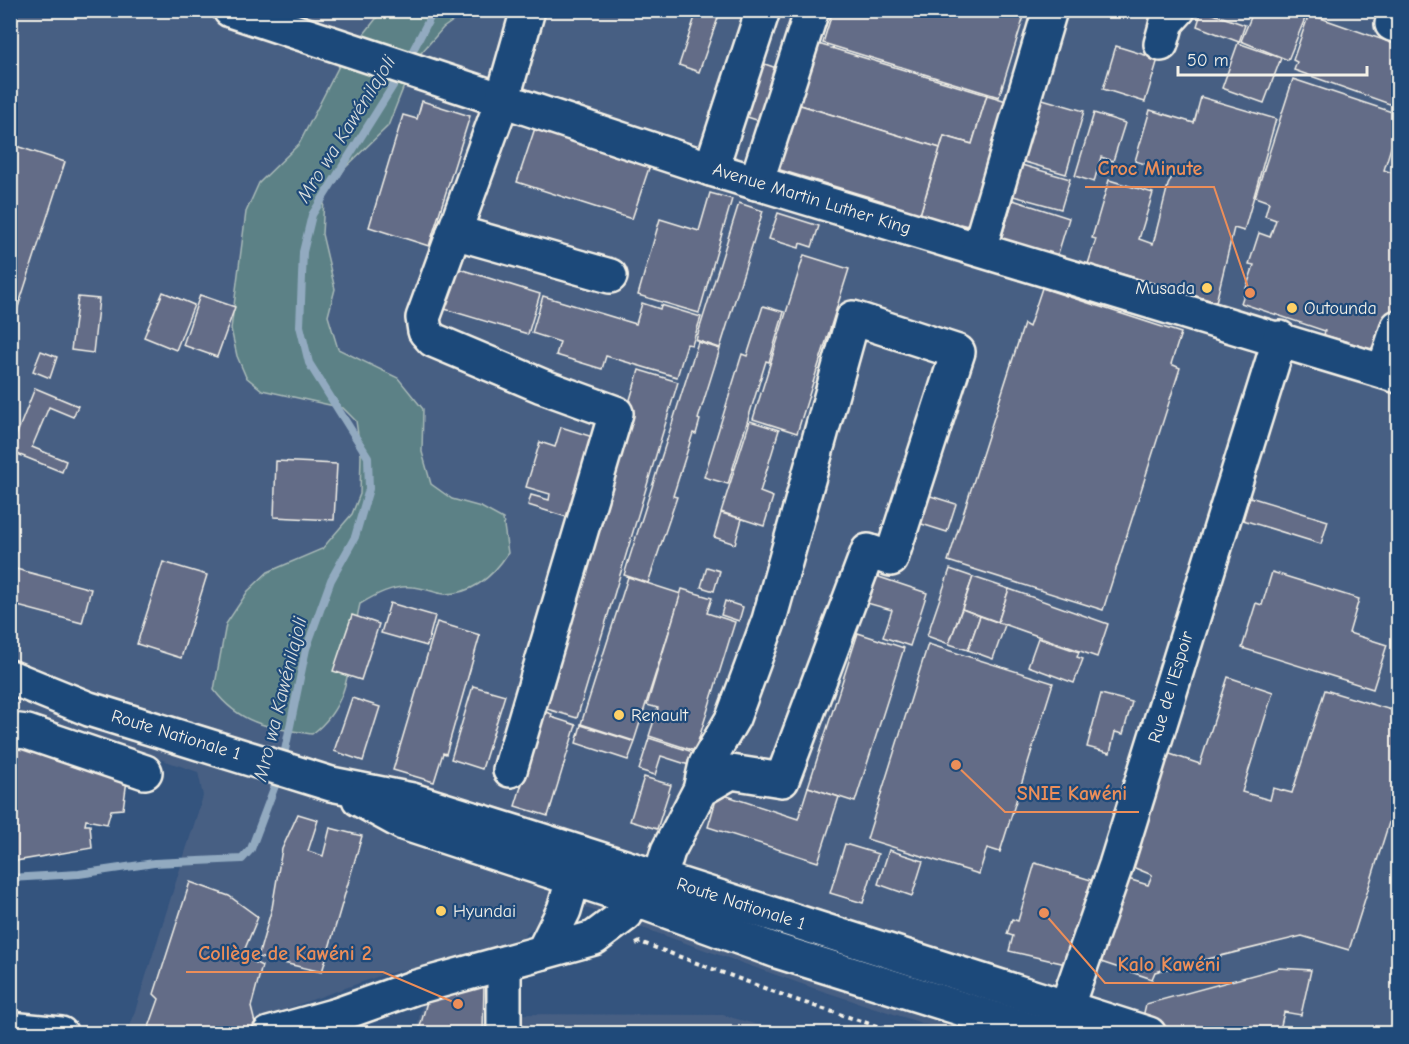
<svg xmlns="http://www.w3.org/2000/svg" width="1409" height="1044" font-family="'Comic Neue',sans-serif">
<rect width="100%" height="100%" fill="#34547e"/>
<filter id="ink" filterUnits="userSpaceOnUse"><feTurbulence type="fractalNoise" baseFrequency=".0167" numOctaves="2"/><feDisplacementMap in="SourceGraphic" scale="12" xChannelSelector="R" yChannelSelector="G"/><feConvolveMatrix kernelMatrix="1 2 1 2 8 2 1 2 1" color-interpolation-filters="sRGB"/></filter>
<g filter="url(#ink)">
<!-- built -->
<g fill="#465e83">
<path d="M10,11H1398V1033H953L813,988L552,896L534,927L513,947L385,974L286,1009L280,1033H128L203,796L198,772L112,743L11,713Z"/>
<path d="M489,981L511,1014L723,1015L786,1033L415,1034L425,995Z"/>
</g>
<!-- green -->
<path fill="#5c8186" stroke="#a8b9b7" stroke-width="1.5" d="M382,11H467L443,28L414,61L388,126L345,168L324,200L322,234L335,289L328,316L338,349L398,378L423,409L422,452L431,484L452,499L481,507L503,519L508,553C494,575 473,594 444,594C433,593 423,587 412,587C393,585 375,595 360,604C348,653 355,702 312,734C271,728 240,725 214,690L226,624L248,591L268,572L322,549L352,514L360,494L361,455L356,421L343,408L262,390L246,377L237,356L231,329L246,212L259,183L299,144L339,66Z"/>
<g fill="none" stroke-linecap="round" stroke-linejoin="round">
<!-- stream -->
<g stroke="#92aac0" stroke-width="8">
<path d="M408,60L434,10"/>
<path d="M283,760L306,649L331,580L355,537L369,489L368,457L309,363L300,326L303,252L312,215L401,73"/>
<path d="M10,878L79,874L154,863L242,859L251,849L279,775"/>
</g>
</g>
<!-- building -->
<g fill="#646c87" stroke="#f4f1e8" stroke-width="1.5">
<path d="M833,10H1026L999,97L823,43Z"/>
<path d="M1202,10L1245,25L1239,42L1197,26Z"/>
<path d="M1254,10H1292L1306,16L1288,60L1241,41Z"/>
<path d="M697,11L718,18L699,72L679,65Z"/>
<path d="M1309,14L1398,45V107L1294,70L1297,62L1293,60Z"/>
<path d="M815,43L987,95L972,144L944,136L940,148L797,104Z"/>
<path d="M1238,43L1281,58L1264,103L1222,88Z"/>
<path d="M1116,46L1158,59L1145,102L1103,89Z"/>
<path d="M759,62L785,71L766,123L741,115Z"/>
<path d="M1293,79L1398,114V125L1384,170L1398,175V298L1392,320L1371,349L1324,335L1325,331L1241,303L1254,265L1249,264L1259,233L1270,237L1276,220L1265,216L1269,202L1255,197Z"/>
<path d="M987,95L1013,103L975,228L960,224L957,233L918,221L944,136L972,144Z"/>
<path d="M1032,96L1084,111L1066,174L1014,159Z"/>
<path d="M1201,97L1276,119L1244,231L1234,228L1216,302L1088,264L1096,239L1092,238L1109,180L1153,193L1139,239L1153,244L1168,185L1173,175L1178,174L1135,161L1150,110L1194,123Z"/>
<path d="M422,101L470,116L429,246L369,227L403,115L417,119Z"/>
<path d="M797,104L940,148L918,221L881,210L883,201L777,169Z"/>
<path d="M1094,113L1125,123L1113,161L1101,157L1094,182L1075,176Z"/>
<path d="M536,125L651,162L632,219L517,182Z"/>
<path d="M10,144L65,162L10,332Z"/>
<path d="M1015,163L1070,179L1061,209L1006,194Z"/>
<path d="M710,193L732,199L699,313L638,295L660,219L699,231Z"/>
<path d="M1013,200L1069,218L1057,257L1001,239Z"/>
<path d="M739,203L763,211L720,348L696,340Z"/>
<path d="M778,213L819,226L812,247L800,243L799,248L769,239Z"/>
<path d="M804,255L849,269L797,433L753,419Z"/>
<path d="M450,266L540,294L528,334L438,307Z"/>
<path d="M1042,288L1181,333L1171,364L1180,368L1103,610L948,561L1024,324L1029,327Z"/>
<path d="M163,292L194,305L176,350L144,337Z"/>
<path d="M200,295L235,307L217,357L183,345Z"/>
<path d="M543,296L636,324L642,303L660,309L661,305L701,317L692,345L687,344L677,377L606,356L602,369L556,355L560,342L532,333Z"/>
<path d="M78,297L99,299L93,353L71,350Z"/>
<path d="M763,306L784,312L769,362L766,361L728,484L704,477L742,354L747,356Z"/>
<path d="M698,342L720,349L698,419L700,420L696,434L693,433L673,496L677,497L648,583L624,575Z"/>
<path d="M41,351L57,357L50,378L33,371Z"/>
<path d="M639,370L678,382L577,718L537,706Z"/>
<path d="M35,388L78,406L73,417L49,407L32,447L66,461L62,472L10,451Z"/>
<path d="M750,421L779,430L760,492L773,497L764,526L721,512Z"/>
<path d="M561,427L599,439L573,519L528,505L531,495L549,500L550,494L526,487L540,442L555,447Z"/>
<path d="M276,461L337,464L334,520L274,517Z"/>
<path d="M921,493L956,504L947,532L912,521Z"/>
<path d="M1250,497L1328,521L1321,544L1243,520Z"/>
<path d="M721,513L742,519L735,544L714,537Z"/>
<path d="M163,562L207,575L181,658L137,644Z"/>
<path d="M707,567L720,571L714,591L701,587Z"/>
<path d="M16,569L91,589L82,623L10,604V589Z"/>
<path d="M950,569L973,577L949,644L927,636Z"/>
<path d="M1272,572L1359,599L1349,633L1387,645L1373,689L1242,648L1256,603L1262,605Z"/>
<path d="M876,576L927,593L910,646L883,637L892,610L867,603Z"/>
<path d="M628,577L681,594L634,741L581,724Z"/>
<path d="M973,577L1009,589L998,622L962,609Z"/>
<path d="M682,589L712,598L707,613L735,622L695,751L649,736L658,708L647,705Z"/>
<path d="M1009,589L1108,624L1097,657L998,622Z"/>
<path d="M725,601L743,607L739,621L721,615Z"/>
<path d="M390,603L435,616L427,646L381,633Z"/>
<path d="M962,609L980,616L968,650L949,644Z"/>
<path d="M352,615L379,624L361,680L333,671Z"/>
<path d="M980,616L1005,625L993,659L968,650Z"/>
<path d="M437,622L480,635L446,754L443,753L434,782L393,770Z"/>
<path d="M858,633L904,648L855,802L808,787Z"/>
<path d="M1038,638L1079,652L1077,657L1083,659L1074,683L1028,666Z"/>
<path d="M928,644L1053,683L1000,852L987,848L979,874L867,839Z"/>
<path d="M1228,677L1273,692L1242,792L1270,800L1273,788L1292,793L1325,690L1398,712V794L1349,950L1302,936L1155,972L1152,979L1098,961L1128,879L1148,885L1152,875L1130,866L1164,752L1200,764Z"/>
<path d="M473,686L505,695L482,769L451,759Z"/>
<path d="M1101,694L1132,702L1123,734L1115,732L1110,753L1087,747Z"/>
<path d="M352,698L380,707L363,761L334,751Z"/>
<path d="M539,710L552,714L551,717L576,725L548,816L515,806L542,720L536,718Z"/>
<path d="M581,725L635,742L628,760L576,743Z"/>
<path d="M649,738L696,753L692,766L661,756L655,775L639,770Z"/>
<path d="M16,739L128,773L123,809L111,810L107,824L86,820L85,825H90L92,848L10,862V748H15Z"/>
<path d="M644,777L671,785L657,829L630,821Z"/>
<path d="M808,787L839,797L818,862L708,827L718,793L798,819Z"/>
<path d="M298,814L318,820L308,851L323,856L330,828L362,836L322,972L258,957L272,908L282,849Z"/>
<path d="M845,844L878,854L863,903L830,893Z"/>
<path d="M889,850L923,861L912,896L878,884Z"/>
<path d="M1035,863L1091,880L1066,964L1009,951L1013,936L1007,934L1012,919L1018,921Z"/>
<path d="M190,882L229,896L258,917L242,956L262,966L251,1007L256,1027L232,1034H166L148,1030L159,999L154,994Z"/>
<path d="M1279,968L1311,970L1301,1015L1284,1012L1279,1034H1195L1142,1021L1146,1004Z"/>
<path d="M484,985L483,1034H418L428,998Z"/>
</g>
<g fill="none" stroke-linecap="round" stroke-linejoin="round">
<!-- minor casing -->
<g stroke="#f4f1e8" stroke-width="38">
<g id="minor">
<path d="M230,10L711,169L1398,376"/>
<path d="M1392,24L1398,26"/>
<path d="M1161,44L1167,22L1178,10"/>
<path d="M711,169L763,10"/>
<path d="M756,183L812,10"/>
<path d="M454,232L610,276"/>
<path d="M979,249L1050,10"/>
<path d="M1384,371L1398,327"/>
<path d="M10,730L27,732L145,772"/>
<path d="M510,770L616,413L542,386L433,340L425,331L423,318L502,101L528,10"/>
<path d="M652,904L668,851L700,790L731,772L782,780L868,551L891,559L958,352L853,318L769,620L733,718L706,764L700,790"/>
<path d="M543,952L564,910L581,853"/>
<path d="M504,963V1034"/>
<path d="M10,1029L61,1034"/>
<path d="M269,1034L337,1015L413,988L594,938L626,914L640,872"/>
<path d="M1057,1034L1116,865L1280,338"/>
</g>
</g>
<!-- major casing -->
<g stroke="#f4f1e8" stroke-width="38">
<g id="major">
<path d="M10,677L89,709L331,784L412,800L521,834L1149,1034"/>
<path d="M359,799L403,823L617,893L777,951L1043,1034"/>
</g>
</g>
<!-- path -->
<path stroke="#f4f1e8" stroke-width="4" stroke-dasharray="4.5 4.5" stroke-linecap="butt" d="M636,944L640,942L799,1001L901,1034"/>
<!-- minor -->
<use href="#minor" stroke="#1f4a7a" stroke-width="33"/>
<!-- major -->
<use href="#major" stroke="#1f4a7a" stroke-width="33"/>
</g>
</g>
<!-- markers -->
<g fill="#ffd166" stroke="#1f4a7a" stroke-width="2">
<circle cx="1207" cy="288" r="6"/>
<circle cx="1292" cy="308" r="6"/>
<circle cx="619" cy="715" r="6"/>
<circle cx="441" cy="911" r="6"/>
</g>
<g text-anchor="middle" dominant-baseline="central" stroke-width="4.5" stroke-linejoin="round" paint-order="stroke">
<!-- street labels -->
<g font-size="18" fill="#f4f1e8" stroke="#1f4a7a">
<text transform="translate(812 199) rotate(17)">Avenue Martin Luther King</text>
<text transform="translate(1171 687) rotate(-73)">Rue de l'Espoir</text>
<text transform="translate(176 735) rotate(17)">Route Nationale 1</text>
<text transform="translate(741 904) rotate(18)">Route Nationale 1</text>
</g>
<!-- poi labels -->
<g font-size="18" fill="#f4f1e8" stroke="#1f4a7a" text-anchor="start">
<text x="1195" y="288" text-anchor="end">Musada</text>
<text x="1304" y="308">Outounda</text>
<text x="631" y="715">Renault</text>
<text x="453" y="911">Hyundai</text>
</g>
<!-- water labels -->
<g font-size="20" font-style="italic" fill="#dbdfde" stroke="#1f4a7a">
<text transform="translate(346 129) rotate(-58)">Mro wa Kawénilajoli</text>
<text transform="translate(280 699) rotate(-76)">Mro wa Kawénilajoli</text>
</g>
</g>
<!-- callouts -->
<path fill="none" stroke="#ec8e59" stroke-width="2" d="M1250 293L1214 187H1085M956 765L1005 812H1139M458 1004L383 972H186M1044 913L1105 983H1232"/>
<g fill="#ec8e59" stroke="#1f4a7a" stroke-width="2">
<circle cx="1250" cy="293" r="6"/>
<circle cx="956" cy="765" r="6"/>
<circle cx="458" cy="1004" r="6"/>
<circle cx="1044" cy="913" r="6"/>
</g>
<g font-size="20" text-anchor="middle" font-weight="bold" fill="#ec8e59" stroke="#1f4a7a" stroke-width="4.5" stroke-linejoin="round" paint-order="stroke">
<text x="1150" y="175">Croc Minute</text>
<text x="1072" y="800">SNIE Kawéni</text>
<text x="285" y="960">Collège de Kawéni 2</text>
<text x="1169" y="971">Kalo Kawéni</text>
</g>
<!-- margin -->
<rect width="1409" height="1044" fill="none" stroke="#1f4a7a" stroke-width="36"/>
<rect x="18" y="18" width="1373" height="1008" fill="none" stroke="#f4f1e8" stroke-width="2" filter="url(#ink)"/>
<!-- scale -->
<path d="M1178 66v9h189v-9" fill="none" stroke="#f4f1e8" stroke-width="3"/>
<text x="1187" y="66" font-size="18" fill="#f4f1e8" stroke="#1f4a7a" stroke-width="4.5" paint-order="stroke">50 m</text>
</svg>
